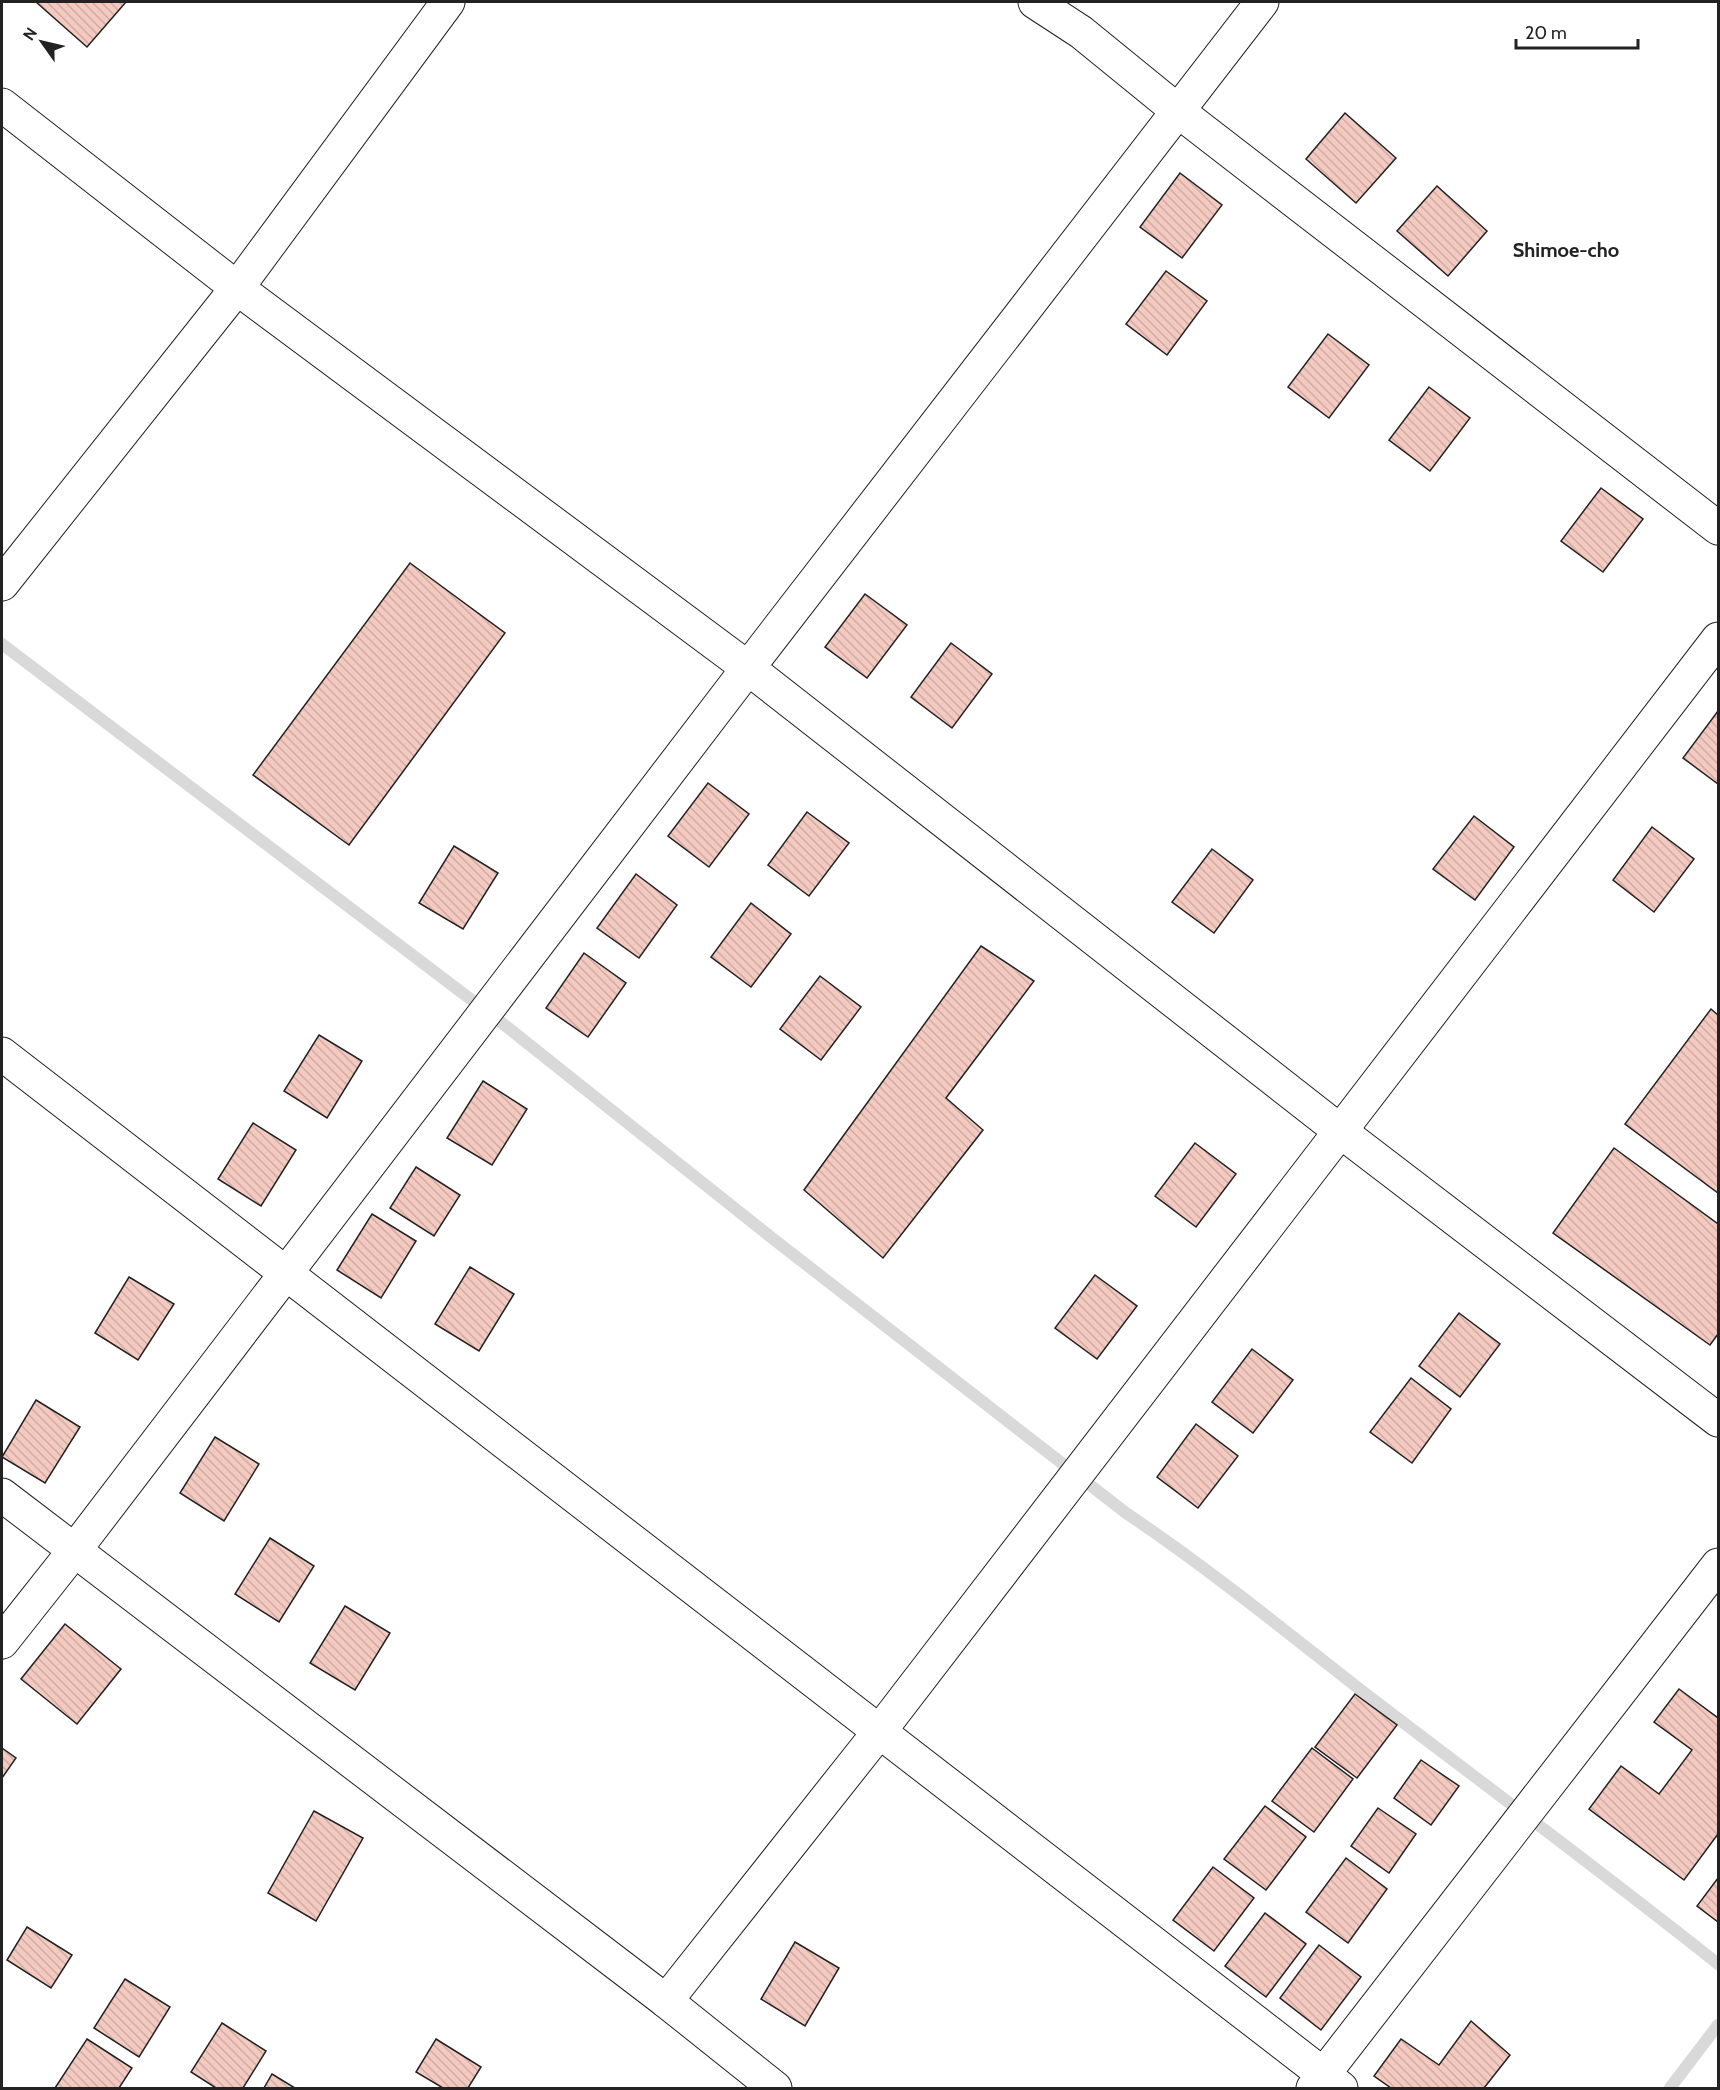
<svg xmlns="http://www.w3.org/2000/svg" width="1720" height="2090" font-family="Cabin,sans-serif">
<defs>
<pattern id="building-back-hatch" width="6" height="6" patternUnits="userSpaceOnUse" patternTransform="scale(1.5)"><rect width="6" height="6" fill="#f3c9c0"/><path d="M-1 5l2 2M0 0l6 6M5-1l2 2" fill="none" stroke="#d0aca5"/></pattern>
</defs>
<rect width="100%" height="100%" fill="#fff"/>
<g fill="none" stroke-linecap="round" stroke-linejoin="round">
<!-- stream -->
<g stroke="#d9d9d9" stroke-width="12">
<path d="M2,644L502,1023L772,1238L1126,1513C1208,1568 1284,1630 1362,1691C1481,1782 1601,1871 1718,1964"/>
<path d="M1670,2088L1718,2025"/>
</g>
</g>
<!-- building -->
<g fill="url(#building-back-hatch)" stroke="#222" stroke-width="1.5">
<path d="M36,2H126L87,47Z"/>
<path d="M1345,113L1396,158L1356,203L1306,159Z"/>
<path d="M1180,173L1222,205L1182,258L1140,227Z"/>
<path d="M1437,186L1487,231L1448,276L1397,231Z"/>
<path d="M1166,271L1207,301L1167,355L1126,324Z"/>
<path d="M1328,334L1369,365L1329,418L1288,387Z"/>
<path d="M1429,387L1470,418L1430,471L1389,440Z"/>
<path d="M1601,488L1643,519L1603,572L1561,541Z"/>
<path d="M410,563L505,633L349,845L253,775Z"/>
<path d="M865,594L907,625L867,678L825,647Z"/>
<path d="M951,643L992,674L952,728L911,697Z"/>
<path d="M1718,711V784L1683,758Z"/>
<path d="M708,783L749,814L709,867L668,836Z"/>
<path d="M807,812L849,843L809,896L768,865Z"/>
<path d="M1474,816L1514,847L1475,900L1433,869Z"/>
<path d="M1652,827L1694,859L1654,912L1613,880Z"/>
<path d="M454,846L498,873L463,929L419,903Z"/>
<path d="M1212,849L1253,880L1214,933L1172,902Z"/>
<path d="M636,874L677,905L639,958L597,928Z"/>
<path d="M751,903L791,934L751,987L711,957Z"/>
<path d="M981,946L1034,981L946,1098L983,1130L883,1258L804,1190Z"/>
<path d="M584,953L626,983L588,1037L546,1008Z"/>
<path d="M820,976L861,1007L821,1060L780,1029Z"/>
<path d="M1711,1009L1718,1015V1193L1625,1124Z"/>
<path d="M319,1035L362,1061L327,1118L284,1091Z"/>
<path d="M483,1081L527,1109L492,1165L447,1138Z"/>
<path d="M253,1123L296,1150L261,1206L218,1179Z"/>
<path d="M1195,1143L1236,1174L1196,1227L1155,1196Z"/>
<path d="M1614,1148L1718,1224V1334L1710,1345L1553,1233Z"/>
<path d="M416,1167L460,1195L434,1236L390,1208Z"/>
<path d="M372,1214L416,1241L381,1298L337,1270Z"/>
<path d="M470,1267L514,1294L479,1351L435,1324Z"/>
<path d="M1095,1275L1137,1306L1097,1359L1055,1328Z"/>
<path d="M129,1277L174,1304L138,1360L95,1333Z"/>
<path d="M1459,1313L1500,1344L1460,1397L1419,1366Z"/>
<path d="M1252,1349L1293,1380L1253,1433L1212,1402Z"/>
<path d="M1411,1378L1451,1409L1412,1463L1370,1432Z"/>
<path d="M36,1400L80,1427L45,1483L2,1457Z"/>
<path d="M1196,1424L1238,1456L1198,1508L1157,1477Z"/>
<path d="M215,1437L259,1464L224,1521L180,1493Z"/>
<path d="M270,1538L314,1566L279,1622L235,1594Z"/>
<path d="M345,1606L390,1633L355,1690L310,1663Z"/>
<path d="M65,1624L121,1669L77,1724L21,1679Z"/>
<path d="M1679,1689L1718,1718V1834L1684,1880L1589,1809L1621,1766L1659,1794L1692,1750L1654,1722Z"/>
<path d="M1355,1694L1397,1725L1357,1778L1315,1747Z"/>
<path d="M2,1748L16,1758L2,1778Z"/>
<path d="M1312,1748L1353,1779L1314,1832L1272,1801Z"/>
<path d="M1421,1760L1459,1786L1431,1825L1394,1798Z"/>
<path d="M1265,1806L1306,1837L1266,1890L1224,1859Z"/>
<path d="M1378,1808L1416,1834L1389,1873L1351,1846Z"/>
<path d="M314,1811L363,1838L316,1921L268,1893Z"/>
<path d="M1346,1858L1387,1889L1348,1943L1306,1912Z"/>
<path d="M1213,1867L1254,1898L1214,1951L1173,1920Z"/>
<path d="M1718,1878V1922L1697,1906Z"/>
<path d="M1265,1913L1306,1944L1266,1997L1225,1966Z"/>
<path d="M27,1927L72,1955L51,1988L7,1960Z"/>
<path d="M795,1942L839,1968L805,2026L761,1999Z"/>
<path d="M1319,1945L1361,1977L1321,2030L1280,1998Z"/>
<path d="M125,1979L170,2007L139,2057L94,2028Z"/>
<path d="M1471,2021L1510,2055L1484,2088H1391L1374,2076L1401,2039L1439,2065Z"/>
<path d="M222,2023L266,2051L243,2088H216L191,2072Z"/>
<path d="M87,2039L132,2068L119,2088H55Z"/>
<path d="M436,2039L481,2067L468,2088H443L416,2072Z"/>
<path d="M272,2074L295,2088H264Z"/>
</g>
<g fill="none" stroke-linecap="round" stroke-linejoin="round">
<!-- minor casing -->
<g stroke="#222" stroke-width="35">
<g id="minor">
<path d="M1035,2L1081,32L1178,111L1718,528"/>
<path d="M2,584L237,288L448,2"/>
<path d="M2,1054L1341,2088"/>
<path d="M2,1495L666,2001L775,2088"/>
<path d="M2,1642L74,1551L748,668L1262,2"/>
<path d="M666,2001L879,1732L1718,639"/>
</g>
</g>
<!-- tertiary casing -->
<g stroke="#222" stroke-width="35">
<g id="tertiary">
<path d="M2,105L237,288L748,668L1340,1131L1718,1420"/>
<path d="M1313,2088L1718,1565"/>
</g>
</g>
<!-- minor -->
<use href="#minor" stroke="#fff" stroke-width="33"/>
<!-- tertiary -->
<use href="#tertiary" stroke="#fff" stroke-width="33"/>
</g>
<g text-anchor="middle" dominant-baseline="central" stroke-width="4.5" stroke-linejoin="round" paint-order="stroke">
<!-- neighbourhood labels -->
<g font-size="20" font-weight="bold" fill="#222" stroke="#fff">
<text x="1566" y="250">Shimoe-cho</text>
</g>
</g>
<!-- border -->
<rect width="1720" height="2090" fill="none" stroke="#222222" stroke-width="6"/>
<!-- north arrow -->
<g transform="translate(42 42) rotate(304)" stroke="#ffffff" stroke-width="4.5" paint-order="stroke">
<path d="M0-4.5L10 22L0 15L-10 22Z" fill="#222222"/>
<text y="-9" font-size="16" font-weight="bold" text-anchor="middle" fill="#222222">N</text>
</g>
<!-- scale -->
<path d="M1516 39v9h122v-9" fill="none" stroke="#222222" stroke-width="3"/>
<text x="1525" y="39" font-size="18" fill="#222222" stroke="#ffffff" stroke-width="4.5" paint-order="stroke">20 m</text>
</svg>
